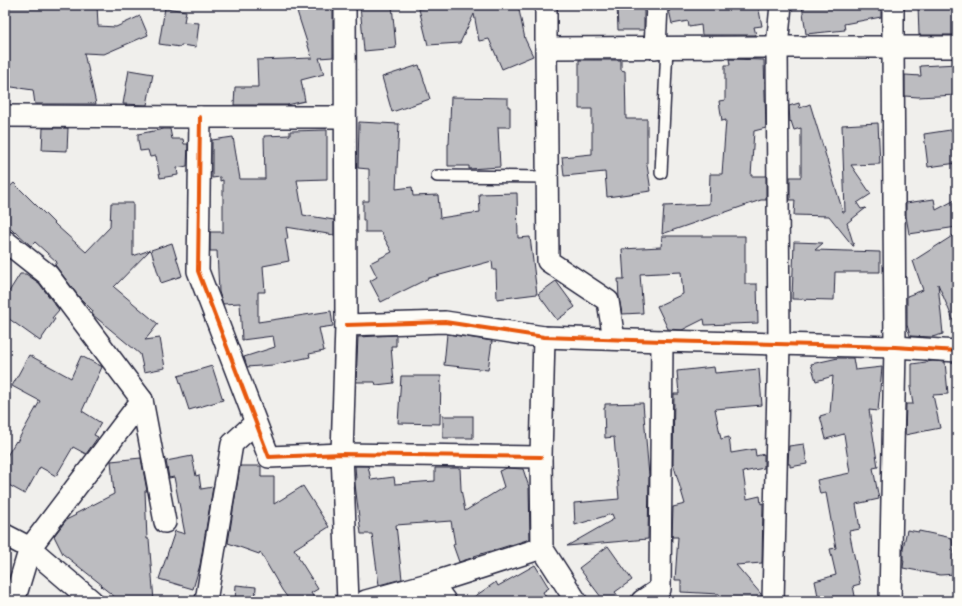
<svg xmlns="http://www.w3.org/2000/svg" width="962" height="606" font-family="'Shantell Sans',sans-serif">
<rect width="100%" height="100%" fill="#f0efec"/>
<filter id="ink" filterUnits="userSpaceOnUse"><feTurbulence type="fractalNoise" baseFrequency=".025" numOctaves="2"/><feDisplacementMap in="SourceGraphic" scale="8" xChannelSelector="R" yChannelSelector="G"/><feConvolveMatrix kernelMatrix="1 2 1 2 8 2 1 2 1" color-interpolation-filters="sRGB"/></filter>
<g filter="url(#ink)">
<!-- building -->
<g fill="#bcbcc0" stroke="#22223b">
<path d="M5,5H97L98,26L116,27L140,16L148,35L104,54L84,53L86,62V63H87L96,104H35L33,90L5,86Z"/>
<path d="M295,5H333V57L319,58L324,74L301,80L305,101L287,105H234L235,87H258L257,60L312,58Z"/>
<path d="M360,5H392L396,48L364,51Z"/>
<path d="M436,5H518L525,39L533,56L502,69L489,39L479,41L474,14L460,43L428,45L419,9Z"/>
<path d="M617,5H644V30H618Z"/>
<path d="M669,5H684V8L708,5H758L762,26L754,27L756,35H702L701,25L689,27L688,21L672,24L669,10Z"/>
<path d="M802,5H881V17L844,24L845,30L806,34Z"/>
<path d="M918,5H957V35H919Z"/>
<path d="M165,8L186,11L184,22L199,23L196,47L181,45L180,47L159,44Z"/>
<path d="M729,59L764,60L766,128L754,131L751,176H766V200H761L662,234L664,206L709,204L710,174H722L726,120L722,121L719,101L725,100V65H730Z"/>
<path d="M579,60H621V70L625,71L626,119H647V165L651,191L607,197L605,172L564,176L562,157L592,154V109H579Z"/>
<path d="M957,64V95L918,97L905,96V75L921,76L920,66Z"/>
<path d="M419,65L430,99L392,112L382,77Z"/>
<path d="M129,70L153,74L147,105L123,104Z"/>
<path d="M451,97L508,98V107H510V127H498L500,167L469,169V166H448V144H449Z"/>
<path d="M799,103L800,108L810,104L843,212H845L842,125L878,123L880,164L851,165L871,194L857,203L861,209L866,208L847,223L854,246H853L829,216L794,215L795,200H790V177H801V128L794,130L791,121L790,122L789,106Z"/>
<path d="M359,122L399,124L396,189L412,187L413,196L438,195L440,218L480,212L479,194L517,193L518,238L530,237L537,294L497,299L496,270H493L492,261L429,278L381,302L370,281L377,277L370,263L392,252L381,232H365V220H363V201H369V169L358,168Z"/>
<path d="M43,128H68L67,151L42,150Z"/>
<path d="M164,129H170L172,139H183L184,144H188L187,166L177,168L178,175L160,178L156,156L150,157L148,150L140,151L138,140V134Z"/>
<path d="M957,129V163L928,167L924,134Z"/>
<path d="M327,130V179L297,180L303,215L334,220V235L286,227L288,239H285L289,261L263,266L265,292H258V322L331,311L333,326L319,328L324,351L309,354L310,357L273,365L247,367L244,357L275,347L273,336L242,340L240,303L223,304L219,292L217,251H210V232H223V180L220,181V177L212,178V140L233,137L240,179H265L264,136L290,135V131Z"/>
<path d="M14,183L57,226L86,252L110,227L111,203H133V256L150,250L114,287L158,324L145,340L160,338L165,368L144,372L140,354L93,315L92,313L93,311L79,297L55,265L57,262L35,242L31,246L16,232L15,233L5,223V191Z"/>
<path d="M934,199L936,210L957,199V227L909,234L906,216V203Z"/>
<path d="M957,233V329L938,284L943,334L932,337L910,336L907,325V296L923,290L913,261Z"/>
<path d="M662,236H745V284H757L758,323L705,325L704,319L682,330L668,329L657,306L683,294L681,272L640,274L643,313L622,314L619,298L618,279H624L622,249L661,247Z"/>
<path d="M794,242L823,243L815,250L880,252V272H835L834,300L792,299Z"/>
<path d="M172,243L182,276L161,283L151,250Z"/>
<path d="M20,274H26L39,283L59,310L52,318L55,319L40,341L5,316V298Z"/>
<path d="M556,281L575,307L557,320L538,294Z"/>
<path d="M447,334L492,341L488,370L444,365Z"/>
<path d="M396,335V346H391L394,383L376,385L375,382H356L358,337Z"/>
<path d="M29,355L71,378L81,356L101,366L102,367L82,411L101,423L94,435L98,437L86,454L73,447L56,476L40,467L25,494L5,483V459L16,441L17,442L40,401L12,386Z"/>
<path d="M838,358H853L855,370L882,367L878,411L869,410L878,467L873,468L879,499L856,504L860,529L849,531L860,584L853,586L856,601H819L815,581L836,575L830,549L836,548L826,493L820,494L817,480L850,473L844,434L826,439L820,416L830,413L833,376L816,381L811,364Z"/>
<path d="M933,361L945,362L948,394L933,395L940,428L905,435L906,404H913L910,387H912V364Z"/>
<path d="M212,366L223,400L189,410L178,376Z"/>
<path d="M714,367L715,373L759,369L762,405L715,409L721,439L729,437L731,453L755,449L756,456L764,454V468L743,472L747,499L760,496L761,504L763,503L762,563L736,565L761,594V601H724L719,594L681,592V580H675L678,537H672L673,507L685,504L673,463L674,394H679L677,371Z"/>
<path d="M401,376H441L440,424L398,423Z"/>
<path d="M643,403L649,476L648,539L567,546L614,519L612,514L575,525L574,503L619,499L614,437L605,438L604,408H605V404Z"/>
<rect x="443" y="416" width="30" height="22"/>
<path d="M804,444L807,464L790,467V464H788L789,446Z"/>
<path d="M192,456L196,476L199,475L201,489L213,487L200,565L193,589L159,579L175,531L185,534L174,477L169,478L166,461Z"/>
<path d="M141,458L147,491H145L147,539H149L154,601H120L101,586L102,585L63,554L54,536L66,520L76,515L75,514L114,494L111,461Z"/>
<path d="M240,466H261V477H274V504L303,486L329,527L294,549L299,556L298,557L318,589L311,593L316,601H290L282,590L260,552L259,554L228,543Z"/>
<path d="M355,466H368L371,480L394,477L395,484L435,481V468H460L461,489L465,511L504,487L499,471L507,468L523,469L529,487L530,539L498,549L474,556L475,557L459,562L453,545L455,544L451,521L396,525L402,579L379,585L372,534H361L355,484V480H356Z"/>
<path d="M907,530L919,532V531L952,538L956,574L940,575L903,568L904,560H903V548Z"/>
<path d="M608,546L632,580L615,592L622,601H604L579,568Z"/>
<path d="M535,565L549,588L543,592L548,601H468L496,582L498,586Z"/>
<path d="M236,585L256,587L255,601H235Z"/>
</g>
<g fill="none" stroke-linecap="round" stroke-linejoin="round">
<!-- lane casing -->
<g stroke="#22223b" stroke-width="14">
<g id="lane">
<path d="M661,173L667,47"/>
<path d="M437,176L547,177"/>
</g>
</g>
<!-- street casing -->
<g stroke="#22223b" stroke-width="24">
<g id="street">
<path d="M345,5L346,325L342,454L348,601"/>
<path d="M546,5V48L548,261L608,301L614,339"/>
<path d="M546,48L777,47H957"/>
<path d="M655,48L657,5"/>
<path d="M5,116L200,117H344"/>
<path d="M200,117L198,271L269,457L342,454L541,457"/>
<path d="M5,241L48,275L142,400L165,522"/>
<path d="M346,325L445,322L544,337L662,341L895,347L957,351"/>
<path d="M544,337L541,457L542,548L576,601"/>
<path d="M5,535L30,548L92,601"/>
<path d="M432,583L445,601"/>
<path d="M14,601L30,548L142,400"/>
<path d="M206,601L232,444L255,423"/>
<path d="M366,601L432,583L542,548"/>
<path d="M642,601L660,589L662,341"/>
<path d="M773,601L779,344L777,47L781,5"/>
<path d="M890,601L895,347L893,47V5"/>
</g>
</g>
<!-- lane -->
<use href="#lane" stroke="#fdfcf7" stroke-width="11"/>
<!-- street -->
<use href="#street" stroke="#fdfcf7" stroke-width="21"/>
<!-- cycleway casing -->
<g stroke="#fdfcf7" stroke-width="6">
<g id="cycleway">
<path d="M200,117L198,271L269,457L342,454L541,457"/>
<path d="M346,325L445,322L544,337L662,341L895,347L957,351"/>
</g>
</g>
<!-- cycleway -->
<use href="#cycleway" stroke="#e8590c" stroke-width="4"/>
</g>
</g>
<!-- margin -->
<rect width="962" height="606" fill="none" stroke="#fdfcf7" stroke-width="20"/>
<rect x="10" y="10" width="942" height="586" fill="none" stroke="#22223b" stroke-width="1.5" filter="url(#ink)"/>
</svg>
